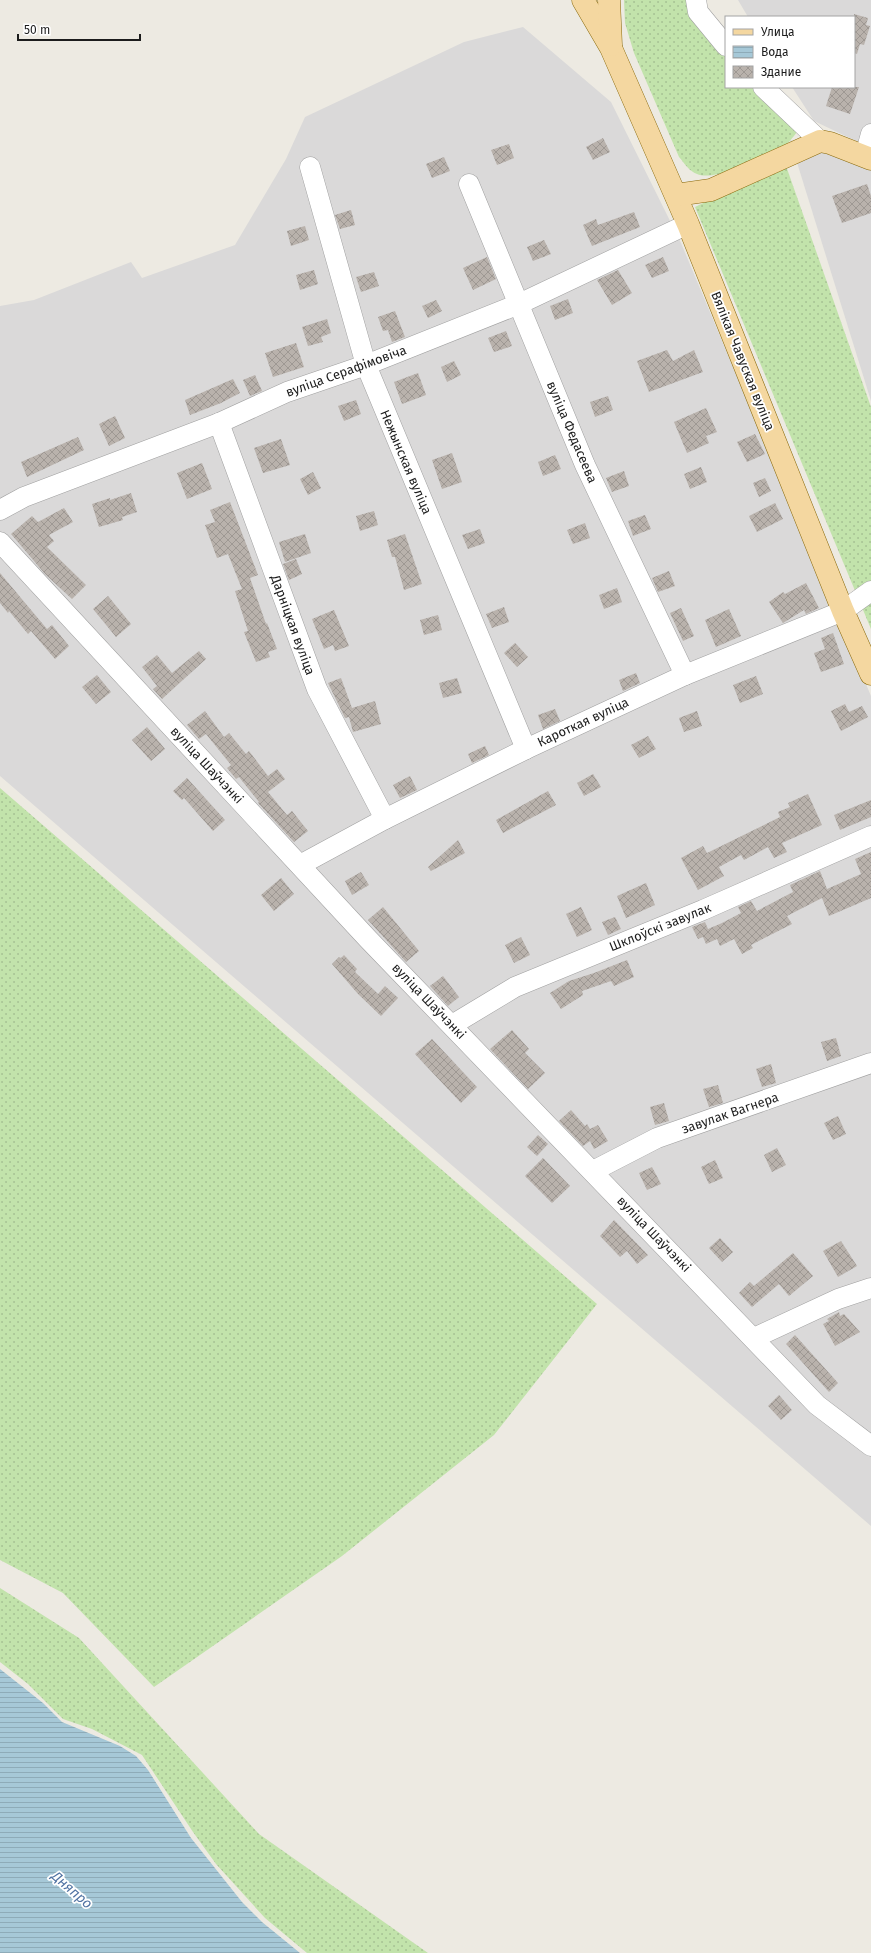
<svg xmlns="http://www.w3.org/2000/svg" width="871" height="1953" font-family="'Fira Sans',sans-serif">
<defs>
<pattern id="grass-dots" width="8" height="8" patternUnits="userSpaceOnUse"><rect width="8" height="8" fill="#c2e3ab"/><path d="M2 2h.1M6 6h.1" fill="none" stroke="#a6c293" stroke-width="1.8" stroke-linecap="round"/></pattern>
<pattern id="water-rules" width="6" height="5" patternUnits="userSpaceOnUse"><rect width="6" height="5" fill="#a6c8d7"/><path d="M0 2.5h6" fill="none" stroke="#8eabb8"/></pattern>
<pattern id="building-cross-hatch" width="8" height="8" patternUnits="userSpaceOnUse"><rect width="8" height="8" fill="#b9b2ac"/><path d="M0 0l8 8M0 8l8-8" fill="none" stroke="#9e9893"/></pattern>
</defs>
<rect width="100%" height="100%" fill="#edeae2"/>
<!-- residential -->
<g fill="#dad9d9">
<path d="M738,0H871V148L814,121L792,87H854V17H748Z"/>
<path d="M523,27L611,102L681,243L871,696V1526L0,776V306L34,300L131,262L142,278L235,245L286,159L305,117L464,42Z"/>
<path d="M790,140L871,166V401Z"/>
</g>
<!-- grass -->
<g fill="url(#grass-dots)">
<path d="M624,0H695L726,47V87H758L797,132C793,137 789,143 784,146C767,156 716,182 697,174C689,171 685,164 679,157L634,53L625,23Z"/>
<path d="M785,163L871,407V629L695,207Z"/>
<path d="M0,788L597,1304L494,1435L342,1556L154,1687L63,1593L0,1560Z"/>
<path d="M0,1588L79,1638L259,1834L428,1953H307L265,1918L216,1864L193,1832L142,1755L92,1729L63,1719L28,1684L0,1662Z"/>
</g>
<!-- water -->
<path fill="url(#water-rules)" d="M0,1669L43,1703L62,1722L120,1746L136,1756L148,1770L191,1838L242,1902L262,1922L300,1953H0Z"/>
<!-- building -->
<g fill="url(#building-cross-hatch)">
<path d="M854,14L868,18L866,25L870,26L864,45L860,44L857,54L854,53Z"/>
<path d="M832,87H859L850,114L826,106Z"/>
<path d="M603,138L610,152L593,160L586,147Z"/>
<path d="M509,144L514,158L497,165L491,150Z"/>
<path d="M444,157L450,171L432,178L426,164Z"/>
<path d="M867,184L871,196V213L842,223L832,196Z"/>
<path d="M351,210L355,225L340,229L335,215Z"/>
<path d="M634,212L640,227L592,246L583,225L596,219L598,225Z"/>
<path d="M305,226L309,240L291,246L287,231Z"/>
<path d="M544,240L551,254L533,261L527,247Z"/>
<path d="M487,257L496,279L473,290L463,268Z"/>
<path d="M663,257L669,271L652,278L645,265Z"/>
<path d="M314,270L318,284L300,290L296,275Z"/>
<path d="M618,270L632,293L612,305L597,280Z"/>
<path d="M374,272L379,286L361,292L356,277Z"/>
<path d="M568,299L573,313L555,320L550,306Z"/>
<path d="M436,300L442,311L428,318L422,306Z"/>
<path d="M395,311L405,337L392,342L388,330L383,331L378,317Z"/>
<path d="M327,319L331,333L321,337L323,342L308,346L302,327Z"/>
<path d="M506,331L512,346L494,352L488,338Z"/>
<path d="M296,343L304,367L273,377L265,353Z"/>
<path d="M667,350L673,361L694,350L703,372L649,392L637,361Z"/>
<path d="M454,361L461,375L447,382L441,367Z"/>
<path d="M418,373L426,395L402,404L394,382Z"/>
<path d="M255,375L262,391L250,396L243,380Z"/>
<path d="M233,379L240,393L221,403L190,415L185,400Z"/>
<path d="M608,396L613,410L595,417L590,402Z"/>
<path d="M356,400L361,414L344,421L338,406Z"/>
<path d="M706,408L717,432L706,436L709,443L687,453L674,422Z"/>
<path d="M115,416L125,438L109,446L99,424Z"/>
<path d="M755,434L765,454L747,462L737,442Z"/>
<path d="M78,437L84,450L27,477L21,462Z"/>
<path d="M281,439L290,465L263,473L254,448Z"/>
<path d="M452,453L462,482L442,489L432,460Z"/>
<path d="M555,455L561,469L543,476L538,462Z"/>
<path d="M202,463L212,489L187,499L177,473Z"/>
<path d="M701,467L707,482L690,489L684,474Z"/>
<path d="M624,471L629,486L612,492L606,478Z"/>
<path d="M313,472L321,488L308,495L300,479Z"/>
<path d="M765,478L771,491L759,497L753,483Z"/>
<path d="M131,493L137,512L122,517L123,520L99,527L92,504L110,498V500Z"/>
<path d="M230,502L258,575L250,578L266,624L267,623L277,649L268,652L270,657L256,662L244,632L248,631L235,591L242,589L228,554L217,558L205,525L215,522L210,510Z"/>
<path d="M775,503L783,519L757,532L749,516Z"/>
<path d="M64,508L73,522L49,535L54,541L47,547L86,585L72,599L45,574L11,534L32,516L38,522Z"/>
<path d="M374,511L378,525L360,531L356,516Z"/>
<path d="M645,515L651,529L633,536L628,521Z"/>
<path d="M585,523L590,538L573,544L567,530Z"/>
<path d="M480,529L485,543L468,549L462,535Z"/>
<path d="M305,534L311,553L285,562L279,542Z"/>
<path d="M405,534L422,584L404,590L395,557H392L387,540Z"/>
<path d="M296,559L302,574L289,580L283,564Z"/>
<path d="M669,571L675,586L658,592L652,578Z"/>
<path d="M0,573L47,629L52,625L69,646L55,659L31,631L28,634L9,611L8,613L0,603Z"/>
<path d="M806,583L819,608L806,614L804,610L783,623L769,602L783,592L785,594Z"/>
<path d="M617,588L622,602L604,609L599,595Z"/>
<path d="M108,596L131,624L116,637L93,609Z"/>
<path d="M504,607L509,622L492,628L486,614Z"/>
<path d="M681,608L694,636L683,641L670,613Z"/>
<path d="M729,609L741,636L716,647L705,620Z"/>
<path d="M334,610L349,646L335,651L333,645L324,649L312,619Z"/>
<path d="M438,615L442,630L424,635L420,620Z"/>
<path d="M833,633L844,664L821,672L814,653L825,649L821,638Z"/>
<path d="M515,643L528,657L517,667L504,653Z"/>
<path d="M199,651L206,659L162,699L153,689L157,686L142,667L157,655L172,673Z"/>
<path d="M636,673L640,683L623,691L619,680Z"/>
<path d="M97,675L111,692L96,704L82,687Z"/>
<path d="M756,676L763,694L740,703L733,685Z"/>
<path d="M341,678L352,708L375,701L381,724L353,732L349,717L345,718L328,683Z"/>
<path d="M457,678L462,693L443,698L439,683Z"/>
<path d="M845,704L849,712L862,706L868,717L841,731L831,711Z"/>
<path d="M555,709L560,721L543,729L538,715Z"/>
<path d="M205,711L224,737L229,733L246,754L249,751L268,776L277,769L285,779L268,792L287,815L292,811L308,831L294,842L258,803L259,802L239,777L236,779L227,768L231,765L206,734L199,739L187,725Z"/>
<path d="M697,711L702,726L684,732L679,718Z"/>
<path d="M147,727L165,749L151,761L132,740Z"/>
<path d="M648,736L656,749L639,758L631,745Z"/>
<path d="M485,746L489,755L472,763L468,754Z"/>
<path d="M593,774L601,787L584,796L577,783Z"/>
<path d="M410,776L417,790L400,798L393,785Z"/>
<path d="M187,778L225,820L213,831L184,798L182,800L173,791Z"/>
<path d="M548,791L556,805L503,833L496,820Z"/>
<path d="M808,794L822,825L782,843L787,852L774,858L768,847L744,860L741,855L719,867L724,876L698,890L681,858L703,846L707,853L780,817L778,812L790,807L788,803Z"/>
<path d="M871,800V817L840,830L834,815Z"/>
<path d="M458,840L465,853L431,871L428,867Z"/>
<path d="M871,852V898L829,916L822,898L787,916L792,924L751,945L753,948L742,954L734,939L720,946L717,939L706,944L703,937L698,939L692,927L705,922L708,929L722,923L741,913L738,907L751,901L757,911L793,892L790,885L820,871L827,889L861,874L855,859Z"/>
<path d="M361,872L369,885L352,895L345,881Z"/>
<path d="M281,878L294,894L274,911L261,895Z"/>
<path d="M646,883L655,905L626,918L617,896Z"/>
<path d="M383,907L419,951L406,962L368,920Z"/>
<path d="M581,907L592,930L577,937L566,914Z"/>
<path d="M615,917L621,929L608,935L602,922Z"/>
<path d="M521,937L530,955L514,963L505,945Z"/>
<path d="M344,955L357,969L355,972L378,994L385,986L398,998L381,1016L358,994L332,964L339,957L341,958Z"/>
<path d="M627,960L634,977L614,986L611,981L582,991L583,995L561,1009L550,993L569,981L594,973Z"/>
<path d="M443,976L459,997L448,1006L430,986Z"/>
<path d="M512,1030L529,1049L525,1053L545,1073L528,1089L490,1049Z"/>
<path d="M836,1038L841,1056L827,1061L821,1042Z"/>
<path d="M432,1039L477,1087L461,1103L415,1054Z"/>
<path d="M771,1064L776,1083L762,1087L756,1069Z"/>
<path d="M718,1085L723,1103L709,1107L703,1089Z"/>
<path d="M664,1103L669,1121L655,1125L650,1107Z"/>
<path d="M571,1110L585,1126L587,1124L590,1129L598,1125L608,1141L594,1149L590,1141L583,1146L559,1121Z"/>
<path d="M838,1116L846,1134L833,1140L824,1123Z"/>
<path d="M538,1135L548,1144L537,1156L527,1147Z"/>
<path d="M777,1148L786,1165L772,1172L764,1155Z"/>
<path d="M543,1158L570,1186L552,1203L525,1176Z"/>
<path d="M715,1160L723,1178L709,1184L701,1167Z"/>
<path d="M652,1167L661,1184L647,1190L639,1173Z"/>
<path d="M614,1220L648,1255L637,1264L627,1251L620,1257L600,1236Z"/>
<path d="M720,1238L733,1252L722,1262L709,1248Z"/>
<path d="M841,1241L857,1266L838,1277L823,1251Z"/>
<path d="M793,1253L813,1276L789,1296L779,1284L752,1307L739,1293L750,1282L754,1286Z"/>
<path d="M839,1312L840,1316L844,1314L860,1332L835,1346L823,1324L829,1321L827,1319Z"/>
<path d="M795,1335L838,1383L829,1392L786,1344Z"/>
<path d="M779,1395L792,1410L781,1420L768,1406Z"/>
</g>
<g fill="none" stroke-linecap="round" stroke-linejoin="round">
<!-- minor casing -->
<g stroke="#a0a0a0" stroke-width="21">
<g id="minor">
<path d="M696,0L698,12L726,46"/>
<path d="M763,87L820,141"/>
<path d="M865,156L871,134"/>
<path d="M310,167L366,365L526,749"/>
<path d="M469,184L585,465L685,675"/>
<path d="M219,423L317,689L385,819"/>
<path d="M0,510L24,497L219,423L287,392L366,365L519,304L688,224"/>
<path d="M0,542L368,939L817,1405L871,1446"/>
<path d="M300,865L385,819L526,749L685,675L843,611L871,591"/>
<path d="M452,1025L515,987L703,910L871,836"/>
<path d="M593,1171L657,1138L871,1063"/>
<path d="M754,1338L838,1299L871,1288"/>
</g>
</g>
<!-- major casing -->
<g stroke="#89690b" stroke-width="23">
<g id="major">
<path d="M583,0L611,48L688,224L843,611L871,674"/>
<path d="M609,0L611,45"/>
<path d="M676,195L711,190L820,141L830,143L871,159"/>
</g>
</g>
<!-- minor -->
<use href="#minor" stroke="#fff" stroke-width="20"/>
<!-- major -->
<use href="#major" stroke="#f4d7a0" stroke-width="22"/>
</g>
<g text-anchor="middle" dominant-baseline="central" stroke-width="3.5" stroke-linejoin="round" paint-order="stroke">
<!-- street labels -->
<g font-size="13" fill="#1c1c1c" stroke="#fff">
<text transform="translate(743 361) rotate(68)">Вялікая Чавуская вуліца</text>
<text transform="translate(346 371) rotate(-20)">вуліца Серафімовіча</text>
<text transform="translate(572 432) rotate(67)">вуліца Федасеева</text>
<text transform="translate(406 462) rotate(67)">Нежынская вуліца</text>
<text transform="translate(293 625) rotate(70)">Дарніцкая вуліца</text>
<text transform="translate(583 722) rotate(-25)">Кароткая вуліца</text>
<text transform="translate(207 765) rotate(47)">вуліца Шаўчэнкі</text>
<text transform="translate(660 927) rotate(-22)">Шклоўскі завулак</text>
<text transform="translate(429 1001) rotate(46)">вуліца Шаўчэнкі</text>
<text transform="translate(730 1113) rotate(-19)">завулак Вагнера</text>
<text transform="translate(654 1234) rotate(46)">вуліца Шаўчэнкі</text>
</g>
<!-- water labels -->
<g font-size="14" font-style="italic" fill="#5173a3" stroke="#fff">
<text transform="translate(72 1890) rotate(41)">Дняпро</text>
</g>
</g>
<!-- legend -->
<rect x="725" y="16" width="130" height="72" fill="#ffffff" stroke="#a4a4a4"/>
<rect x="733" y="29" width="20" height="6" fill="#f4d7a0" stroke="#a4a4a4"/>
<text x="761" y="36" font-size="12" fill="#1c1c1c">Улица</text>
<rect x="733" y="46" width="20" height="12" fill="url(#water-rules)" stroke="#a4a4a4"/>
<text x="761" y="56" font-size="12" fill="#1c1c1c">Вода</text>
<rect x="733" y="66" width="20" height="12" fill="url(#building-cross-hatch)" stroke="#a4a4a4"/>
<text x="761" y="76" font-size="12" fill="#1c1c1c">Здание</text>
<!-- scale -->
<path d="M18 34v6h122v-6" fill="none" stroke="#1c1c1c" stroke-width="2"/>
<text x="24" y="34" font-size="12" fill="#1c1c1c" stroke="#ffffff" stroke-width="3" paint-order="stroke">50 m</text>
</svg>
